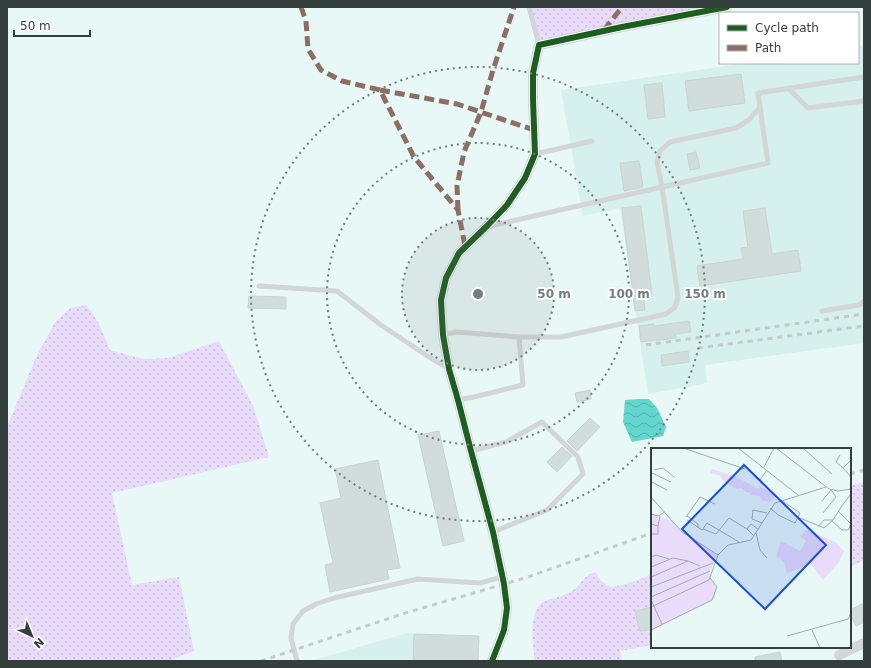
<svg xmlns="http://www.w3.org/2000/svg" width="871" height="668" font-family="'DejaVu Sans',sans-serif">
<defs>
<pattern id="garden-dots" width="8" height="8" patternUnits="userSpaceOnUse"><rect width="8" height="8" fill="#e9dbfa"/><path d="M2 2h.1M6 6h.1" fill="none" stroke="#c8bdd7" stroke-width="1.8" stroke-linecap="round"/></pattern>
<pattern id="water-waves" width="16" height="10" patternUnits="userSpaceOnUse"><rect width="16" height="10" fill="#63d6d0"/><path d="M0 5q4-4 8 0t8 0" fill="none" stroke="#52afaa"/></pattern>
</defs>
<rect width="100%" height="100%" fill="#e8f8f6"/>
<!-- built -->
<g fill="#d5f0ed">
<path d="M864,46V343L705,365L707,383L648,394L620,208L583,216L561,90L747,63H858V47Z"/>
<path d="M407,633L414,634L479,638L478,661H311Z"/>
</g>
<!-- garden -->
<g fill="url(#garden-dots)">
<path d="M529,7H727L539,45Z"/>
<path d="M86,305C99,320 103,333 110,350L143,359L168,358L219,341L254,408L269,457L112,493L132,585L179,577L194,651L169,661H7V427L36,357L56,321L70,308Z"/>
<path d="M864,482V560L850,567V486Z"/>
<path d="M652,567V645L620,651L622,661H535C533,646 528,611 543,602C547,599 553,599 558,597C563,596 570,592 575,589C584,582 582,576 596,572L600,580L610,587L626,584L648,576Z"/>
</g>
<!-- water -->
<path fill="url(#water-waves)" d="M639,399H649L657,408L666,427L663,436L632,442L623,422L625,400Z"/>
<!-- building -->
<g fill="#d1dddb" stroke="#c8d4d2">
<path d="M741,74L745,103L689,111L685,81Z"/>
<path d="M662,83L665,117L648,119L644,85Z"/>
<path d="M696,152L700,168L690,170L687,154Z"/>
<path d="M639,161L643,187L624,191L620,163Z"/>
<path d="M641,206L652,295L643,296L645,310L635,311L622,208Z"/>
<path d="M765,208L772,254L798,250L801,271L700,286L697,266L743,259L741,248L748,247L743,211Z"/>
<path d="M249,296L286,297V309L248,308Z"/>
<path d="M689,321L691,332L675,334L676,338L641,342L639,326L654,324V326Z"/>
<path d="M688,351L689,362L662,366L661,355Z"/>
<path d="M590,390L591,399L577,402L575,393Z"/>
<path d="M590,418L600,427L577,451L567,441Z"/>
<path d="M439,431L464,541L443,546L418,435Z"/>
<path d="M562,447L572,456L557,472L547,462Z"/>
<path d="M378,460L400,568L387,570L389,579L330,592L325,565L333,563L320,503L341,498L335,469Z"/>
<path d="M864,603V622L856,626L850,613V610Z"/>
<path d="M652,607V629L640,631L635,611Z"/>
<path d="M414,634L479,636L478,661H413Z"/>
<path d="M780,652L782,661H755V657Z"/>
</g>
<g fill="none" stroke-linecap="round" stroke-linejoin="round">
<!-- service -->
<g stroke="#d2d6d6" stroke-width="5">
<path d="M529,7L539,45"/>
<path d="M789,89L808,108L864,101"/>
<path d="M535,154L592,141"/>
<path d="M490,226L768,163L758,93L864,77"/>
<path d="M259,286L337,291L381,325L426,355L449,369"/>
<path d="M822,311L859,305L864,301"/>
<path d="M443,335L456,332L519,337L523,385L474,397L458,400"/>
<path d="M519,337H561L666,314L675,307L678,297L662,187L657,162L660,151L670,142L736,128L749,120L760,107"/>
<path d="M471,451L506,442L542,422L578,457L583,474L547,510L493,532"/>
<path d="M297,661L291,638L293,624L303,611L316,604L334,598L418,579L480,583L502,577"/>
</g>
<!-- minor -->
<g stroke="#d2d6d6" stroke-width="10">
<path d="M839,655L864,643"/>
<path d="M492,661L504,630L507,608L504,584L493,532L471,451L458,400L449,369L443,335L441,300L446,278L459,253L487,226L507,205L525,178L535,154L533,99V73L539,45L622,27L727,7"/>
</g>
<!-- rail -->
<g stroke="#c6caca" stroke-width="3" stroke-dasharray="5 5" stroke-linecap="butt">
<path d="M646,345L864,314"/>
<path d="M698,348L864,326"/>
<path d="M850,474L864,470"/>
<path d="M261,661L402,614L525,578L652,533"/>
</g>
<!-- quiet -->
<g stroke="#8d6e63" stroke-width="5" stroke-dasharray="10 5" stroke-linecap="butt">
<path d="M301,7L306,21L308,49L321,70L342,81L380,90L414,157L458,210L465,246"/>
<path d="M604,30L619,11L623,7"/>
<path d="M380,90L457,104L534,130"/>
<path d="M458,210L457,186L464,152L481,112L493,70L514,7"/>
</g>
<!-- cycleway casing -->
<g stroke="#fff" stroke-width="8">
<path id="cycleway" d="M492,661L504,630L507,608L504,584L493,532L471,451L458,400L449,369L443,335L441,300L446,278L459,253L487,226L507,205L525,178L535,154L533,99V73L539,45L622,27L727,7"/>
</g>
<!-- cycleway -->
<use href="#cycleway" stroke="#1b5e20" stroke-width="6"/>
</g>
<!-- distance rings -->
<circle cx="478" cy="294" r="76" fill="#727f7e" fill-opacity=".12"/>
<g fill="none" stroke="#727f7e" stroke-width="2" stroke-dasharray="2 4">
<circle cx="478" cy="294" r="76"/>
<circle cx="478" cy="294" r="151"/>
<circle cx="478" cy="294" r="227"/>
</g>
<!-- overview -->
<g transform="translate(651 448)">
<rect width="200" height="200" fill="#e8f8f6"/>
<path d="M61,21L86,29L107,41L109,38L115,42L116,40L126,46L119,54L111,52L108,48L99,47L100,44L97,45L90,40L86,41L72,33L70,28L59,25ZM0,66L21,73L27,80L67,107L59,123V130L65,137L64,150L0,183ZM155,81L184,94L193,103L188,114L172,132L160,116L136,125L133,114L125,108L130,93L149,103L155,93L150,89Z" fill="#e9dbfa"/>
<path fill="none" stroke="#a0aeac" stroke-width="1" d="M32,0L94,21M87,0L147,47M125,0L178,41L187,43L200,41M152,0L181,26M189,7L185,14L192,20M200,12L192,20L200,29M113,19L123,0M3,22L12,20L23,29M1,25L20,34M105,30L109,32L116,22M1,34L16,42M0,49L31,84L67,107L77,97L100,92L124,55L175,39M171,53L180,42L185,49L172,65M119,60L127,67L144,75L149,65L130,52M187,63L200,76L197,82H191L181,73L182,72L190,59L200,46M0,66L7,68L14,64M36,68L47,76V80M35,69L49,49L64,56M149,70L173,80L181,73M36,72L51,82L56,75L88,94M111,75L101,71L102,62L116,65M0,76L7,78L9,68M168,78L173,72H182M52,81L65,86L78,70L96,81M105,85L109,102L116,110M0,86H7V78M103,88L96,81L100,76L107,81M0,109L5,107L18,111M0,119L22,110L37,113M0,129L37,113L49,118M0,139L62,115M0,149L59,123M0,152L11,176M0,159L58,132L67,107M0,182L61,152L66,139L59,130M161,182L169,200M136,188L197,171L200,165"/>
<path fill="#1d4ed8" fill-opacity="0.15" stroke="#1d4ed8" stroke-width="2" d="M93,17L175,97L114,161L31,81Z"/>
<rect width="200" height="200" fill="none" stroke="#333e3d" stroke-width="2"/>
</g>
<circle cx="478" cy="294" r="6" fill="#727f7e" stroke="#fff" stroke-width="2"/>
<g font-size="12" text-anchor="middle" font-weight="bold" fill="#727f7e" stroke="#fff" stroke-width="4" stroke-linejoin="round" paint-order="stroke">
<text x="554" y="298">50 m</text>
<text x="629" y="298">100 m</text>
<text x="705" y="298">150 m</text>
</g>
<!-- border -->
<rect width="871" height="668" fill="none" stroke="#333e3d" stroke-width="16"/>
<!-- legend -->
<rect x="719" y="12" width="140" height="52" fill="#ffffff" stroke="#adb2b1"/>
<rect x="727" y="25" width="20" height="6" fill="#1b5e20" stroke="#adb2b1"/>
<text x="755" y="32" font-size="12" fill="#333e3d">Cycle path</text>
<rect x="727" y="45" width="20" height="6" fill="#8d6e63" stroke="#adb2b1"/>
<text x="755" y="52" font-size="12" fill="#333e3d">Path</text>
<!-- north arrow -->
<g transform="translate(32 636) rotate(136)" stroke="#ffffff" stroke-width="3" paint-order="stroke">
<path d="M0-3L7 15L0 10L-7 15Z" fill="#333e3d"/>
<text y="-6" font-size="11" font-weight="bold" text-anchor="middle" fill="#333e3d">N</text>
</g>
<!-- scale -->
<path d="M14 30v6h76v-6" fill="none" stroke="#333e3d" stroke-width="2"/>
<text x="20" y="30" font-size="12" fill="#333e3d" stroke="#ffffff" stroke-width="3" paint-order="stroke">50 m</text>
</svg>
